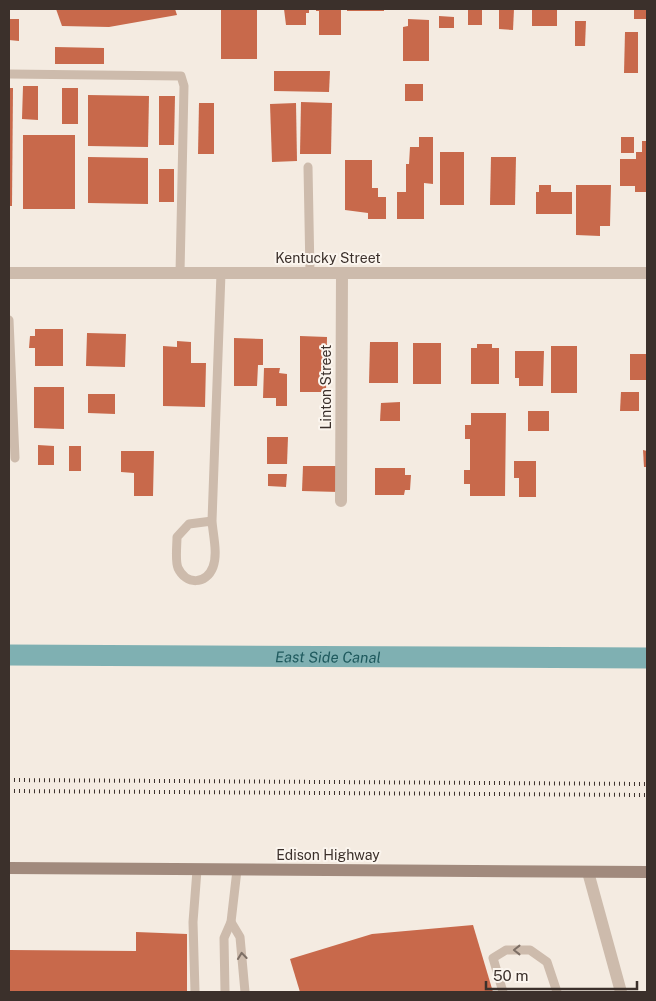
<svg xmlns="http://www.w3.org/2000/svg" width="656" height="1001" font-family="'Public Sans',sans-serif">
<rect width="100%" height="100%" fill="#f4ebe1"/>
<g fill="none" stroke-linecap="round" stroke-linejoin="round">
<!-- canal -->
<path stroke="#7fb0b2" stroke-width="21" id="s1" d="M9,655L647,658"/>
</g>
<!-- building -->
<g fill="#c8694b">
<path d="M56,9H175L177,15L109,27L62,26Z"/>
<rect x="221" y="9" width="36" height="50"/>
<path d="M284,9H309V13H306V25H286Z"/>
<path d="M316,9H341V35H319V11H316Z"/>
<rect x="347" y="9" width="37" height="2"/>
<rect x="468" y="9" width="14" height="16"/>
<path d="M499,9H514L513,30L499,29Z"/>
<rect x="532" y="9" width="25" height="17"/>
<rect x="634" y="9" width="13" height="10"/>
<path d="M439,16L454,17V28H439Z"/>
<path d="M9,19H19V41L9,40Z"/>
<path d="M408,19L429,20V61H403V27L408,26Z"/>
<path d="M575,21H586L585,46H575Z"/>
<path d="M625,32H638V73H624Z"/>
<path d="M55,47L104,48V64H55Z"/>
<path d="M274,71H330L329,92L274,91Z"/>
<rect x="405" y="84" width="18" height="17"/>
<path d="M23,86H38V120L22,119Z"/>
<path d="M9,88H13L12,206H9Z"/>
<rect x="62" y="88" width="16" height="36"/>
<path d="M88,95L149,96L148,147L88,146Z"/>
<path d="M159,96H175L174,145H159Z"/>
<path d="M301,102L332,103L331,154H300Z"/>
<path d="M199,103H214V154H198Z"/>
<path d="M296,103L297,161L272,162L270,104Z"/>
<rect x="23" y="135" width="52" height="74"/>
<path d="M419,137H433V184L424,183V219H397V192H406V164H409L410,147H419Z"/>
<rect x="621" y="137" width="13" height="16"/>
<path d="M642,141H647V192H635V186H620V159H636V152H642Z"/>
<rect x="440" y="152" width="24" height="53"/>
<path d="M88,157L148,158V204L88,203Z"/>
<path d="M491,157H516L515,205H490Z"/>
<path d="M345,160H372V188H378V197H386V219H368V213L345,210Z"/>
<rect x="159" y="169" width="15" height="33"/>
<path d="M539,185H551V192H572V214H536V192H539Z"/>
<path d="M576,185H611L610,226H600V236L576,235Z"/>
<path d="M35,329H63V366H35V348H29L30,336H35Z"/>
<path d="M87,333L126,334L125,367L86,366Z"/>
<path d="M300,336L327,337L326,392H300Z"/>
<path d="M234,338L263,339V365H258L257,386H234Z"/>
<path d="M177,341L191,342V363H206L205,407L163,406V346L177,347Z"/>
<path d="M370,342H398V383H369Z"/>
<rect x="413" y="343" width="28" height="41"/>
<path d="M477,344H492V348H499V384H471V348H477Z"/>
<rect x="551" y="346" width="26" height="47"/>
<path d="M515,351H544L543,386H519V378H515Z"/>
<rect x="630" y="354" width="17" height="26"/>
<path d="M264,368H280L279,373L287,374V406H276V398H263Z"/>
<path d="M34,387H64V429L34,428Z"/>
<path d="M621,392H639V411H620Z"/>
<path d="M88,394H115V414L88,413Z"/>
<path d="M400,402V421H380L381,403Z"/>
<rect x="528" y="411" width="21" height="20"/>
<path d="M471,413H506L505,496H470V484H464V470H470V439H465V425H471Z"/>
<path d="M267,437H288L287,464H267Z"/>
<path d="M38,445L54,446V465H38Z"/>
<rect x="69" y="446" width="12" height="25"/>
<path d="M643,450L647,451V467H644Z"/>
<path d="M121,451H154L153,496H134V473L121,472Z"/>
<path d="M514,461H536V497H519V478H514Z"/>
<path d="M303,466H339V492L302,491Z"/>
<path d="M375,468H405V475H411L410,490H405L404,495H375Z"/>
<path d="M268,474H287L286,487L268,486Z"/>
<path d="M473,925L493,992H300L290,959L372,934Z"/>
<path d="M136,932L187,934V991L9,992V950L136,951Z"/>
</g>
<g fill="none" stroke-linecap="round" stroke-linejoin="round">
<!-- service -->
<g stroke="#cdbbac" stroke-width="9">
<path d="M9,74L181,76L184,86L180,273"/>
<path d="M308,167L310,273"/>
<path d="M9,320L15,458"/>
<path d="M212,521L189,524L177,537C177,546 175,561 178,568C186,585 206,585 213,567C218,554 213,535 212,521L221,273"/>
<path d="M231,922L240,937L245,992"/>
<path d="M195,992L193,922L197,870"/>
<path d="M225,992L224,938L231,922L237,870"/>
<path d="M503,992L493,958L506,950H530L547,962L557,992"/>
</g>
<!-- minor -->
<path stroke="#cdbbac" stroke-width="12" d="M341,501L342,273"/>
<!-- tertiary -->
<g stroke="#cdbbac" stroke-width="12">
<path d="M9,273H647"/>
<path d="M588,872L621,992"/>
</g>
<!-- secondary -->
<path stroke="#a18a7d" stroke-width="12" d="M9,868L647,872"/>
<!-- rail -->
<g stroke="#3b302b" stroke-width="4" stroke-dasharray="1 4" stroke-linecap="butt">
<path d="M9,780L647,784"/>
<path d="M9,791L647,795"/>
</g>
</g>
<!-- one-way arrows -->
<defs><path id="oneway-chevron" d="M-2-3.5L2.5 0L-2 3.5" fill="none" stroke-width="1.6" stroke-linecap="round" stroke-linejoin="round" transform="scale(1.25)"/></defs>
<g stroke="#7d6f65">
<use href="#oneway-chevron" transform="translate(517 950) rotate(-180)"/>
<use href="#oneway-chevron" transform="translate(242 956) rotate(-96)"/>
</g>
<g text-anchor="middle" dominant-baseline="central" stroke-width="4" stroke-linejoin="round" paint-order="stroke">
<!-- street labels -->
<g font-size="14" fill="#3b302b" stroke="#fbf5ee">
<text x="328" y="258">Kentucky Street</text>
<text transform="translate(326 387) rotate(-90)">Linton Street</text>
<text x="328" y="855">Edison Highway</text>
</g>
<!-- water labels -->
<g font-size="15" font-style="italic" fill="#1f5a5e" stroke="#fbf5ee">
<text stroke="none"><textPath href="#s1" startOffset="319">East Side Canal</textPath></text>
</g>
</g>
<!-- border -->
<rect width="656" height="1001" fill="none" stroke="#3b302b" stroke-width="20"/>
<!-- scale -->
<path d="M486 981v8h151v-8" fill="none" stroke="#3b302b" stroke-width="2.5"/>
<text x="493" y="981" font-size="15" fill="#3b302b" stroke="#fbf5ee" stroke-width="4" paint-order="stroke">50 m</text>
</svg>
